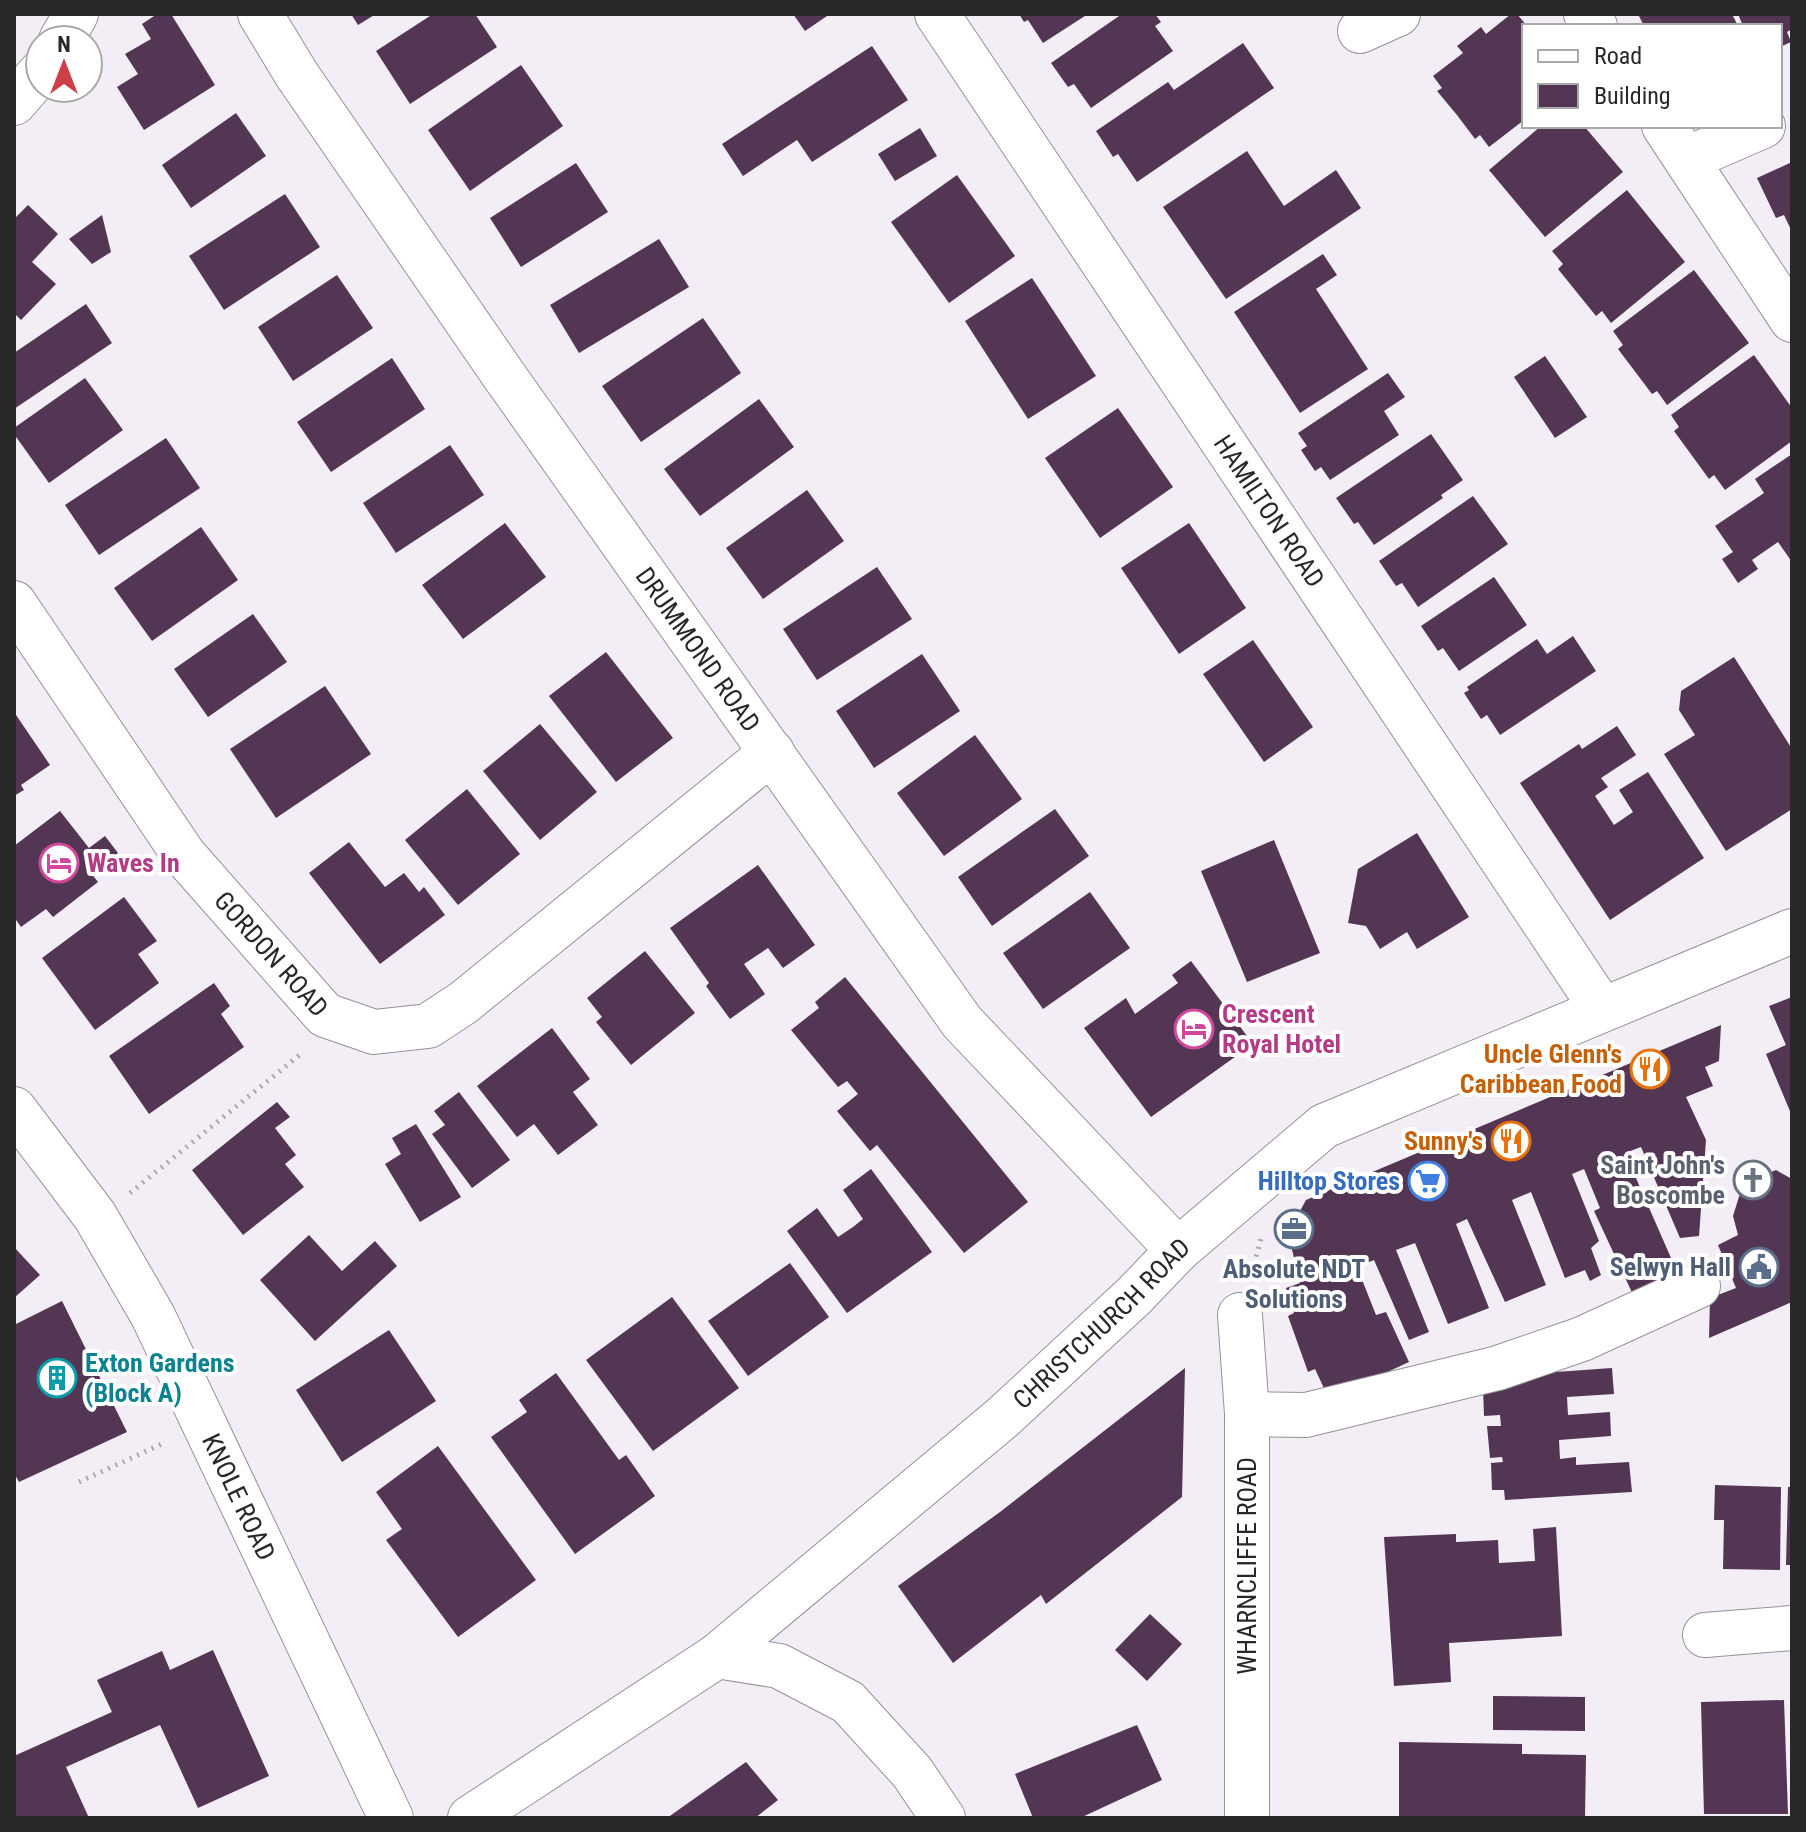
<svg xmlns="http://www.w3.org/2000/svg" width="1806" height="1832" font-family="'Roboto Condensed',sans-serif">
<rect width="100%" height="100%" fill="#f3eef5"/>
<!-- building -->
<g fill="#533554">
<path d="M157,14H171L215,85L144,130L117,87L138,74L125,54L151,39L142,24Z"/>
<path d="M351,14H376L358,25Z"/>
<path d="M433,14H475L497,47L410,104L376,51Z"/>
<path d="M793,14H830L805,31Z"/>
<path d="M1019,14H1088L1043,43L1028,20L1024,22Z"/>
<path d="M1122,14H1155L1161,22L1155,26L1173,51L1091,108L1074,84L1068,87L1051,63Z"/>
<path d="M1511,14H1517L1527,26H1524V120L1489,147L1480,135L1475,139L1457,115L1437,91L1442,88L1433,76L1463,53L1457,46L1481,27L1486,34Z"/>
<path d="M1638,14H1732L1738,26H1644Z"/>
<path d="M1738,14H1792V29L1787,32L1791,42L1780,47V26H1743Z"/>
<path d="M1243,43L1274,88L1137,182L1118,154L1113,157L1096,131L1168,82L1174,90Z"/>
<path d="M872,46L908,100L812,162L797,140L743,176L722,144Z"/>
<path d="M521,65L563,126L470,191L428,130Z"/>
<path d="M236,113L266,156L191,208L162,165Z"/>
<path d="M1541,126H1584L1623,172L1545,237L1489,170Z"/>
<path d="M920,128L937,156L895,181L878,154Z"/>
<path d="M1247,151L1284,206L1336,170L1361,208L1226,299L1163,207Z"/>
<path d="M1792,162V232L1784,215L1776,218L1757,178Z"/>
<path d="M576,163L608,212L521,267L490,218Z"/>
<path d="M957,175L1015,256L949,303L891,222Z"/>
<path d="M1627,190L1685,262L1611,323L1602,311L1596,316L1558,269L1563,264L1552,251Z"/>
<path d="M285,194L320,247L224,310L189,256Z"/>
<path d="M28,205L58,234L32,262L56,284L21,320L14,313V219Z"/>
<path d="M102,215L111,252L92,264L69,239Z"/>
<path d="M659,239L689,287L579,353L550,305Z"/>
<path d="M1323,254L1337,275L1316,289L1368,369L1300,413L1234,312Z"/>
<path d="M1694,270L1749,343L1667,405L1657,391L1652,394L1618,349L1623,345L1613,331Z"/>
<path d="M337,275L373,328L293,381L258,327Z"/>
<path d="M1032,278L1096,376L1028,419L965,321Z"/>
<path d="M86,304L112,343L14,409V353Z"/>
<path d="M703,318L741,373L641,442L602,386Z"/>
<path d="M1754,355L1792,408V441L1725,490L1714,475L1709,479L1674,431L1679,427L1671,415Z"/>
<path d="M1545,356L1587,417L1555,438L1514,377Z"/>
<path d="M392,358L425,409L331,472L297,422Z"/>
<path d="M1388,373L1405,397L1384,411L1399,435L1330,480L1321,467L1315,471L1301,450L1307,446L1298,433Z"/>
<path d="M85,378L123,430L49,483L14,434V428Z"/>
<path d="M759,399L794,447L700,516L664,469Z"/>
<path d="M1118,408L1173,487L1100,538L1045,458Z"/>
<path d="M1431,434L1463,480L1441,495L1443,498L1374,545L1358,522L1354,524L1336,498Z"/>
<path d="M166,438L200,488L99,555L65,505Z"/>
<path d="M450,445L484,495L396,553L363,503Z"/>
<path d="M1792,454V562L1778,542L1752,560L1758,569L1738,583L1722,559L1733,552L1715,526L1764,493L1755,479Z"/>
<path d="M807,490L844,541L763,599L726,548Z"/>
<path d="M1473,496L1508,544L1418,607L1402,583L1396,586L1379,561Z"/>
<path d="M505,523L546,577L463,639L422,585Z"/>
<path d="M1189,523L1246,608L1179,654L1121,568Z"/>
<path d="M201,527L238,580L152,641L114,588Z"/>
<path d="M877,567L912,619L817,680L783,629Z"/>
<path d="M1494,577L1527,625L1459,671L1443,648L1438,651L1421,626Z"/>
<path d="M253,614L287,662L208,717L174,669Z"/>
<path d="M1573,636L1596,671L1500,735L1487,715L1481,719L1464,693L1469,690L1467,687L1537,639L1547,654Z"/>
<path d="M1253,640L1313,727L1264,762L1203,674Z"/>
<path d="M606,652L673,738L616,782L549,696Z"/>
<path d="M922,654L960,711L874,768L836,711Z"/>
<path d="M1734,657L1792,749V809L1726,851L1664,754L1695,735L1679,710L1681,691Z"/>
<path d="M325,686L371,754L276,818L230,749Z"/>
<path d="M14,712L50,765L21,785L24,790L14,796Z"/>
<path d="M540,724L597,792L540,840L483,771Z"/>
<path d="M1617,726L1636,755L1601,778L1608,787L1595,796L1614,825L1633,812L1619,790L1648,772L1704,858L1610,920L1520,783L1579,744L1582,749Z"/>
<path d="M975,735L1022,799L944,856L897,793Z"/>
<path d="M467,789L520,854L458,905L405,840Z"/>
<path d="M1055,809L1089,856L992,926L958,877Z"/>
<path d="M60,811L89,848L105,836L118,853L91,873L98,882L53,917L46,909L21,927L14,917V846Z"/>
<path d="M1417,833L1469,917L1417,949L1407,932L1380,949L1366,926L1348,923L1358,869Z"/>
<path d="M1274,840L1320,953L1247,982L1201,871Z"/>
<path d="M349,842L385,887L404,873L419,892L424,887L445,915L380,964L309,873Z"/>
<path d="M758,865L815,945L783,968L768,948L744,964L765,994L730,1019L706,986L709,983L670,928Z"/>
<path d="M1090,892L1130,948L1043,1009L1003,953Z"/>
<path d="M124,897L157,941L138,954L159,983L95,1030L42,958Z"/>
<path d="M645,951L695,1013L631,1065L596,1022L602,1017L587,998Z"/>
<path d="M1191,961L1253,1044L1151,1117L1084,1028L1126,998L1135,1014L1178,983L1172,975Z"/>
<path d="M845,977L1028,1202L964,1253L877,1145L870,1151L837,1111L858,1094L847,1081L838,1087L791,1030L819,1008L815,1002Z"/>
<path d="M214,983L230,1006L221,1014L244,1047L149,1114L109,1056Z"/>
<path d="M1792,997V1116L1766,1054L1786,1045L1769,1006Z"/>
<path d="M1721,1025L1719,1061L1705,1067L1713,1086L1686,1097L1706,1140L1699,1236L1680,1238L1641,1147L1625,1153L1682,1283L1636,1301L1594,1211L1600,1208L1584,1169L1572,1174L1599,1241L1591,1248L1601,1275L1590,1281L1585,1270L1565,1278L1531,1192L1512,1200L1546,1285L1505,1302L1467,1219L1456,1224L1489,1308L1448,1324L1415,1243L1396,1250L1429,1332L1409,1340L1374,1260L1357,1267L1376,1315L1386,1312L1409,1362L1329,1399L1315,1369L1308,1372L1288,1316L1294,1313L1286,1288L1300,1283L1288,1233L1306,1200Z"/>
<path d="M552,1028L590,1079L573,1092L598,1125L558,1155L534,1124L517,1137L477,1086Z"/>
<path d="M459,1092L510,1160L472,1188L432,1134L445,1125L434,1111Z"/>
<path d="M277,1102L290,1117L275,1128L296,1155L285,1164L304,1187L243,1235L192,1170Z"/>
<path d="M416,1124L461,1197L420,1222L385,1164L401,1154L392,1138Z"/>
<path d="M871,1169L932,1252L847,1313L787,1231L817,1208L838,1237L853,1227L863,1219L843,1190Z"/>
<path d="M1776,1170L1792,1179V1302L1709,1338L1710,1298L1736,1288L1718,1245L1738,1235L1733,1216L1743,1184Z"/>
<path d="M309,1235L342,1271L375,1241L397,1266L315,1341L260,1280Z"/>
<path d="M14,1247L40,1275L14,1298Z"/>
<path d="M790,1263L829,1317L748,1376L708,1321Z"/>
<path d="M672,1297L739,1388L653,1451L586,1360Z"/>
<path d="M62,1301L127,1432L19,1482L14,1473V1325Z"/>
<path d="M389,1330L436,1401L342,1462L296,1390Z"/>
<path d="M1185,1368L1182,1497L1046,1604L1041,1595L953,1663L898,1586L1000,1512Z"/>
<path d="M1612,1368L1614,1394L1567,1397L1568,1415L1610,1412L1611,1436L1559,1440L1560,1459L1576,1457V1465L1629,1462L1632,1492L1505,1500L1504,1490H1492L1491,1463L1503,1462L1502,1457L1490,1458L1487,1426H1501L1500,1415L1484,1416L1483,1387L1498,1376Z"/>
<path d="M556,1373L619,1460L626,1455L655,1496L575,1554L491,1437L527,1412L519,1400Z"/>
<path d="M438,1446L536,1580L458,1637L386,1540L402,1529L376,1492Z"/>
<path d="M1715,1485L1781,1487L1780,1570L1723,1569L1724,1520H1714Z"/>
<path d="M1788,1487H1792V1565H1786Z"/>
<path d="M1556,1527L1562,1636L1449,1643L1451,1682L1394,1686L1384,1537L1456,1534V1542L1498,1540L1499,1563L1535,1561L1533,1529Z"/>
<path d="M1150,1614L1182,1644L1147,1681L1115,1650Z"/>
<path d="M213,1650L269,1776L198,1808L160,1725L66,1767L89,1818H14V1756L112,1712L97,1680L162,1651L170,1670Z"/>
<path d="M1493,1696L1585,1697V1731L1493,1730Z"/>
<path d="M1784,1700L1788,1814H1704L1701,1702Z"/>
<path d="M1137,1725L1162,1780L1080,1818H1033L1015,1774Z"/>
<path d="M1399,1742L1522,1744V1754L1586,1755L1585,1818H1399Z"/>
<path d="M746,1762L778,1800L755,1818H667Z"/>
</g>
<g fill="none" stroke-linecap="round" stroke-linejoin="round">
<!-- minor casing -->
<g stroke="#959198" stroke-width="46">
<g id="minor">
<path id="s1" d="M260,14L297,75L505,377L962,1022L1178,1250"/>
<path id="s2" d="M937,14L1602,1009"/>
<path d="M1586,14L1595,26"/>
<path d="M1360,31L1398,14"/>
<path d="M61,40L76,14"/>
<path d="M14,103L40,73"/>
<path d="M1664,126L1792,320"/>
<path d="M1687,159L1763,126"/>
<path id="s3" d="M14,603L184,855L325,1015L374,1032L428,1026L463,1003L772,752"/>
<path id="s4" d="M14,1109L95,1216L153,1316L391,1818"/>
<path d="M1240,1315L1247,1414V1818"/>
<path d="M1247,1414L1306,1415L1498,1368L1582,1339L1698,1286"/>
<path d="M1705,1635L1792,1628"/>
<path d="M717,1656L779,1666L848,1702L912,1772L943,1818"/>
</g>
</g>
<!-- major casing -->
<g stroke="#959198" stroke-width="46">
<g id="major">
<path id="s5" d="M470,1818L717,1656L1002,1418L1134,1296L1178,1250L1324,1126L1792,931"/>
</g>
</g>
<!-- path -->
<g stroke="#aca8ae" stroke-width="5" stroke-dasharray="2 6" stroke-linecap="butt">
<path d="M130,1193L302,1053"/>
<path d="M1252,1272L1261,1239"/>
<path d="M79,1482L164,1443"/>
</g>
<!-- minor -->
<use href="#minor" stroke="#fff" stroke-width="44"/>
<!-- major -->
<use href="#major" stroke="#fff" stroke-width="44"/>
</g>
<!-- icons -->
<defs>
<g id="hotel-ring" transform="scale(2)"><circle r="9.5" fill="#fff" stroke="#d1479c" stroke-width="1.5"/><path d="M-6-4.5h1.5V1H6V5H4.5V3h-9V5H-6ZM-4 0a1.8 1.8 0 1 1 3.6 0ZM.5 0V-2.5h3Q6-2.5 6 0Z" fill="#d1479c"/></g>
<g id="restaurant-ring" transform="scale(2)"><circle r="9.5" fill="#fff" stroke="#e8710a" stroke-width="1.5"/><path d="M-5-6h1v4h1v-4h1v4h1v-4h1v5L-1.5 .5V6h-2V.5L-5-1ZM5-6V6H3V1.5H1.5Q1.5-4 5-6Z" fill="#e8710a"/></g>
<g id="church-ring" transform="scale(2)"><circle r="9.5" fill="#fff" stroke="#6b7280" stroke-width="1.5"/><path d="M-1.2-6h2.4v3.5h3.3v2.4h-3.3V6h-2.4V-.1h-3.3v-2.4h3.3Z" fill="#6b7280"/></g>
<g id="supermarket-ring" transform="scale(2)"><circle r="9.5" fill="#fff" stroke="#3f7fe0" stroke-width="1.5"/><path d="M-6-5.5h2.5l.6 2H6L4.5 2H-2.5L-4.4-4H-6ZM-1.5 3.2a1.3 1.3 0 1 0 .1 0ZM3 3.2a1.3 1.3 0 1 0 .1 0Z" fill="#3f7fe0"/></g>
<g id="office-ring" transform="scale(2)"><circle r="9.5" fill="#fff" stroke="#5c6f8a" stroke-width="1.5"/><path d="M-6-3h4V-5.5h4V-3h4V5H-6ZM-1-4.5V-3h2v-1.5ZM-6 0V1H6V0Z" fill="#5c6f8a"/></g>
<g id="civic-ring" transform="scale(2)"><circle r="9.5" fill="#fff" stroke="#5c6f8a" stroke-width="1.5"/><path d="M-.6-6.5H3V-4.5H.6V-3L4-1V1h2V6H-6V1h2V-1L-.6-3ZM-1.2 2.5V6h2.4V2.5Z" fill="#5c6f8a"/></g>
<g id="building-ring" transform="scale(2)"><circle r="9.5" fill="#fff" stroke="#0f9aa8" stroke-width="1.5"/><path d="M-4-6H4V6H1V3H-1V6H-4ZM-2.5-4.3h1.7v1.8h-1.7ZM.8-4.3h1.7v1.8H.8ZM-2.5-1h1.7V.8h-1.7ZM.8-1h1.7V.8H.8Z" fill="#0f9aa8"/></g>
</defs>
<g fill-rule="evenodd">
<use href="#hotel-ring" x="59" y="863"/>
<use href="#hotel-ring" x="1194" y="1029"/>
<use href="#restaurant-ring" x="1650" y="1069"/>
<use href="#restaurant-ring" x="1511" y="1141"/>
<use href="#church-ring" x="1753" y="1180"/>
<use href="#supermarket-ring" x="1428" y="1181"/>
<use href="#office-ring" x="1294" y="1229"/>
<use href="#civic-ring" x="1759" y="1267"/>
<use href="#building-ring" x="57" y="1378"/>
</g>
<g text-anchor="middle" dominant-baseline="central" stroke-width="8" stroke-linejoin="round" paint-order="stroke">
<!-- street labels -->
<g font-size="26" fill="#29272a" stroke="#fff">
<text stroke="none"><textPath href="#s2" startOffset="598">HAMILTON ROAD</textPath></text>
<text stroke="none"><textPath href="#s1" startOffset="772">DRUMMOND ROAD</textPath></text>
<text stroke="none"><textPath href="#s3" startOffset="436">GORDON ROAD</textPath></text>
<text stroke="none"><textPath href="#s5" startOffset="804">CHRISTCHURCH ROAD</textPath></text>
<text stroke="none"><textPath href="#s4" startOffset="450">KNOLE ROAD</textPath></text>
<text transform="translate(1247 1566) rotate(-90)">WHARNCLIFFE ROAD</text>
</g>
<!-- hotel labels -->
<g font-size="26" font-weight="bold" fill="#b23c85" stroke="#fff" text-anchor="start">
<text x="87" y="863">Waves In</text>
<text x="1222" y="1014">Crescent<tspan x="1222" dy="30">Royal Hotel</tspan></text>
</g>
<!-- food labels -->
<g font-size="26" font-weight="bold" fill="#c56008" stroke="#fff" text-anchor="end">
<text x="1622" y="1054">Uncle Glenn's<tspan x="1622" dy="30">Caribbean Food</tspan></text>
<text x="1483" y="1141">Sunny's</text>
</g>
<!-- worship labels -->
<g font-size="26" font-weight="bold" fill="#5b616d" stroke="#fff" text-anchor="end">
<text x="1725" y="1165">Saint John's<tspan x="1725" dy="30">Boscombe</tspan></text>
</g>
<!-- shop labels -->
<g font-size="26" font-weight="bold" fill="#366cbe" stroke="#fff" text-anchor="end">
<text x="1400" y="1181">Hilltop Stores</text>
</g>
<!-- service labels -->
<g font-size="26" font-weight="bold" fill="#4e5e75" stroke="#fff" text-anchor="end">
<text x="1731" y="1267">Selwyn Hall</text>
<text x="1294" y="1269" text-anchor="middle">Absolute NDT<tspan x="1294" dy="30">Solutions</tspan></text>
</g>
<!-- culture labels -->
<g font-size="26" font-weight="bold" fill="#0d838f" stroke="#fff" text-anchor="start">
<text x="85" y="1363">Exton Gardens<tspan x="85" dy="30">(Block A)</tspan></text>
</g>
</g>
<!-- border -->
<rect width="1806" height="1832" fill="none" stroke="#29272a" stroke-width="32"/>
<!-- legend -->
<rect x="1522" y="24" width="260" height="104" fill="#ffffff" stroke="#a9a9aa" stroke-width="2"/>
<rect x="1538" y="50" width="40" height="12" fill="#ffffff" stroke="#a9a9aa" stroke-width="2"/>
<text x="1594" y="64" font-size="24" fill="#29272a">Road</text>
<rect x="1538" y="84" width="40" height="24" fill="#533554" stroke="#a9a9aa" stroke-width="2"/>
<text x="1594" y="104" font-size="24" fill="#29272a">Building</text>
<!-- north arrow -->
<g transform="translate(64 64)"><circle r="38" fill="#ffffff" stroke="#a9a9aa" stroke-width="2"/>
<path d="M0-6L14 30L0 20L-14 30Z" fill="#ce3e47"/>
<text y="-12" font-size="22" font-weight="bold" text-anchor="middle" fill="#29272a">N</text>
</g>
</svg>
